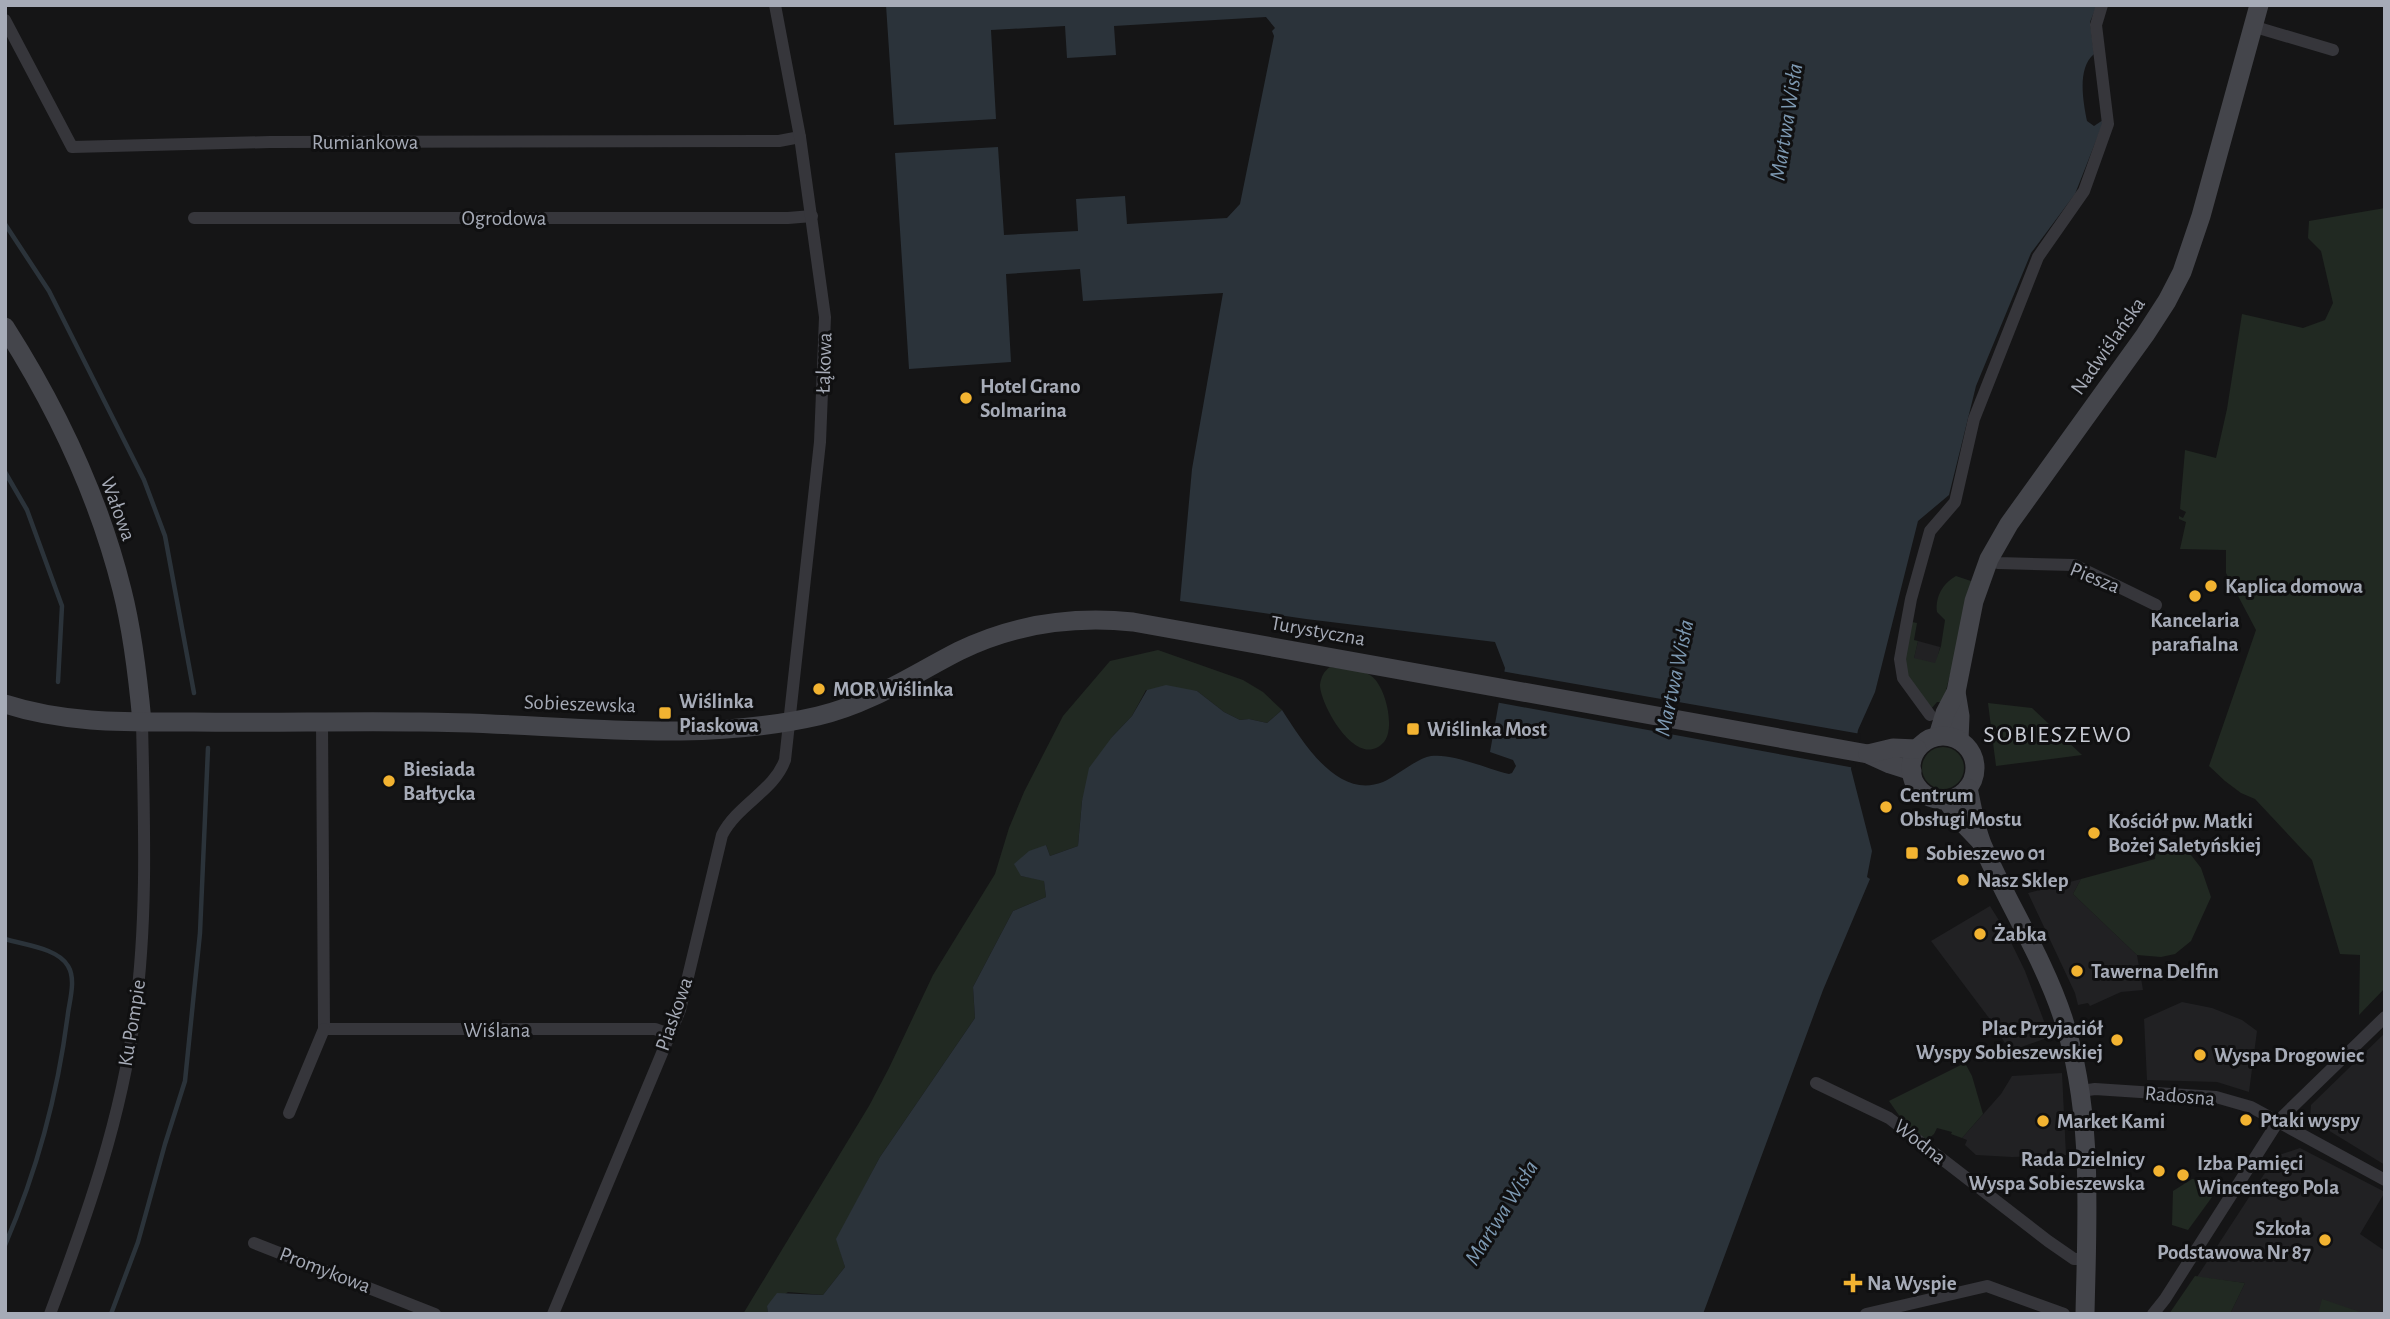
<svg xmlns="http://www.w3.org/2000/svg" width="2390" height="1319" font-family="'Alegreya Sans',sans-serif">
<rect width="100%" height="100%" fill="#151516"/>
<!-- built -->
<g fill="#212123">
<path d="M1918,641L1940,647L1934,672L1912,666Z"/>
<path d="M2081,879L2073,894L2137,955L2143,990L2121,992L2090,1006L2088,1003L2078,1005L2075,993L2028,893Z"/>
<path d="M1990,906L2005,930L2025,971L2050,1037L2010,1051L1989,1018L1931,941Z"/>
<path d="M2182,1002L2212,1008L2242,1020L2257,1031L2249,1092L2217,1082L2147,1080L2144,1019Z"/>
<path d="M2385,1033V1165L2310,1119L2311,1105Z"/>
<path d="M2062,1073L2066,1155L2012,1157L1976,1155L1965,1145L1967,1140L1962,1138L2001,1094L2012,1076Z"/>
<path d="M2300,1148L2385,1192L2360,1234L2385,1251V1314H2230L2245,1283L2197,1277L2276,1156Z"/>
</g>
<!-- green -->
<g fill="#212922">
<path d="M2385,208V988L2359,1015L2360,955L2340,954L2312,860L2255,799L2241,793L2225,781L2209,766L2256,630L2226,573V550L2180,549L2186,522L2179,519V516L2183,518L2186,512L2180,509L2185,450L2216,458L2227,409L2242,314L2303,328L2325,320L2333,303L2321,251L2308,238L2309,221Z"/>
<path d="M1956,576L1974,582L1943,702H1937L1931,709L1906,677L1904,664L1912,622L1917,623L1914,640L1918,641L1914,658L1935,663L1941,646L1945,620L1937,612C1935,597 1943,583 1956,576Z"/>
<path d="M1158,650L1243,680L1263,692L1282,710L1267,723L1249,719L1240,720L1224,712L1197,691L1146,690L1132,716L1112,737L1082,801L1078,846L1050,856L1046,845L1021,876L1044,880L1046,897L1013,911L973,987L975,1018L880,1157L837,1239L845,1267L823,1295L788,1292L767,1306L768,1314H743L869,1106L889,1068L933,975L995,874L1009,828L1024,792L1063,716L1110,661Z"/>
<path d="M1330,667C1342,669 1357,669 1368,674C1385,681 1396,728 1384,742C1357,772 1320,704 1320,685C1321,677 1324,671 1330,667Z"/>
<path d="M1988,703L2032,708L2082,755L1996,766Z"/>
<circle cx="1943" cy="768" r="21"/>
<path d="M2156,846L2191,855L2201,868L2211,897L2191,941L2175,954L2161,957L2137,955L2073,894L2081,879L2155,859Z"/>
<path d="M1965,1063L1972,1076L1983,1114L1962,1138L1951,1134L1952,1132L1937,1128L1934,1134L1926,1141L1903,1121L1889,1101Z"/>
<path d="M2192,1179L2223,1182L2188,1230L2172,1225L2173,1191Z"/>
<path d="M2195,1276L2245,1283L2230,1314H2169Z"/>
<path d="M2322,1299L2366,1314H2318Z"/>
</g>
<!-- water -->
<path fill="#2b333a" d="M886,5H2097L2090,22L2094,54C2077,68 2083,101 2087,121L2094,126L2103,120V123L2075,194L2031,253L1976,386L1949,495L1918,521L1875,692L1858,730L1851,769L1872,851L1867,877L1870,879L1823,990L1703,1314H768L767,1306L777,1293L823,1295L845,1267L836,1239L880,1157L975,1018L973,987L1013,911L1046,897L1044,881L1021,876L1014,864L1029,851L1046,845L1050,856L1078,846L1082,801L1089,768L1112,737L1132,716L1147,690L1166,685L1197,691L1224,712L1240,720L1249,719L1267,723L1282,710C1303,742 1337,800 1383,782C1397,776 1417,758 1431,756C1453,753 1487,769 1509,774L1512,773L1516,766L1513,760L1490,752L1505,668L1495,642L1306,619L1180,601L1192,469L1223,293L1083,301L1080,269L1006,274L1011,362L909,369L895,153L998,147L1004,235L1078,231L1076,199L1125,196L1127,224L1227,218L1240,204L1274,36L1272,31L1275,28L1266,17L1114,26L1116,55L1067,58L1065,26L991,30L996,119L894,125Z"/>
<!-- pier -->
<path fill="#151516" d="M1501,671L1861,734L1855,768L1495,702Z"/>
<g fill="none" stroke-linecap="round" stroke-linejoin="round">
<!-- stream -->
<g stroke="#2b333a" stroke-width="4.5">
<path d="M5,224L49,291L144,480L165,536L194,693"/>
<path d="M5,472L27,510L62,606L58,682"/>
<path d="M5,939C24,945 58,948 68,966C76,979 70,999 68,1013C58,1093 37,1171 5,1245"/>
<path d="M111,1314L138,1242L165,1144L185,1081L200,933L208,748"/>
</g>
<!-- street -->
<g stroke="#36363b" stroke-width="12">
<path d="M5,20L72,147L270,142L779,141L800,137"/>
<path d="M2252,26L2333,50"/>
<path d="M194,218H788L812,216"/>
<path d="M1989,559L1998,563L2074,565L2156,605"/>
<path d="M1930,715L1903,678L1900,659L1911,599L1930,531L1955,502L1974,419L2038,257L2084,191L2108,124L2096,25L2102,5"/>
<path d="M322,723L324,1029H655L669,1034"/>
<path d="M1816,1083L1889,1118L2048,1241L2074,1259H2085"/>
<path d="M2081,1091L2095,1089L2216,1097L2251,1107L2385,1180"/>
<path d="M289,1113L324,1029"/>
<path d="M254,1243L435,1314"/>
<path d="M50,1314C87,1216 122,1117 135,1013C148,917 144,819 142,722"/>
<path d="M553,1314L680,1010L722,835C738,804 774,791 785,760L820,442L825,317L800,137L775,5"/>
<path d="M1866,1314L1987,1286L2064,1314"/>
<path d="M2153,1314L2165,1299L2279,1120L2385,1017"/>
</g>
<!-- secondary -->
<g stroke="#44454b" stroke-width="19">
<path d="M5,327C56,407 99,498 122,590C133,633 138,678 142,722"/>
<path d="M1956,692L1960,716L1959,740"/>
<path d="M5,704C67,724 130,722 194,722C269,723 345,721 420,722C552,722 687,746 818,716C870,704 912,675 959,651C1014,624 1073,616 1133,622L1868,754L1890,764L1912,771"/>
<path d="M1938,736L1945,713L1956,692L1974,601L1989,559L2009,524L2145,335L2167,301L2182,272L2201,216L2259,5"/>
<circle cx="1943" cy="768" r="32"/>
<path d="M1868,754L1893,748L1917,749"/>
<path d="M1968,788C1972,806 1975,827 1982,844C2007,903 2043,957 2063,1018C2094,1112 2087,1216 2085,1314"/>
<path d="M1946,799L1960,820L1980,841"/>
</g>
</g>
<!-- markers -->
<g fill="#f2b331" stroke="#101011" stroke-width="2.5">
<circle cx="966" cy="398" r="7"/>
<circle cx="2211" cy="586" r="7"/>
<circle cx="2195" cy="596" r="7"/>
<circle cx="819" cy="689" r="7"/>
<rect x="658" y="706" width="14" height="14" rx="3.5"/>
<rect x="1406" y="722" width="14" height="14" rx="3.5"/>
<circle cx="389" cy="781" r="7"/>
<circle cx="1886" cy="807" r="7"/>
<circle cx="2094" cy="833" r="7"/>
<rect x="1905" y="846" width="14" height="14" rx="3.5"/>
<circle cx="1963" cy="880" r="7"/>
<circle cx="1980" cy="934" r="7"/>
<circle cx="2077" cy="971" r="7"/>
<circle cx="2117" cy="1040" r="7"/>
<circle cx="2200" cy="1055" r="7"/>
<circle cx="2246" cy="1120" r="7"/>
<circle cx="2043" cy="1121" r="7"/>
<circle cx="2159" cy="1171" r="7"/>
<circle cx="2183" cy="1175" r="7"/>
<circle cx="2325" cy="1240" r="7"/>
<path d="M1849.5 1272.5h7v7h7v7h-7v7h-7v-7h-7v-7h7z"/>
</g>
<g text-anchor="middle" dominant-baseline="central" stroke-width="6" stroke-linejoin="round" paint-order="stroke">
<!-- street labels -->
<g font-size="21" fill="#a6abb7" stroke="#101011">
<text x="365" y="142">Rumiankowa</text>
<text x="504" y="218">Ogrodowa</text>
<text transform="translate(2108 346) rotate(-55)">Nadwiślańska</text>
<text transform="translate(824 363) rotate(-88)">Łąkowa</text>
<text transform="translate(118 509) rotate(70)">Wałowa</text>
<text transform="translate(2095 578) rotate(22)">Piesza</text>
<text transform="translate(1318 631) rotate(10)">Turystyczna</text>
<text transform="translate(580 704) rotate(2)">Sobieszewska</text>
<text transform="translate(674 1014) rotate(-71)">Piaskowa</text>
<text transform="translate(132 1023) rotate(-81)">Ku Pompie</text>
<text x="497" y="1030">Wiślana</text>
<text transform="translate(2180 1096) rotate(5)">Radosna</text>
<text transform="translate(1920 1142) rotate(38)">Wodna</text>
<text transform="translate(325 1270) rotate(21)">Promykowa</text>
</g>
<!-- poi labels -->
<g font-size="21" font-weight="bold" fill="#a6abb7" stroke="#101011" text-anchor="start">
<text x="980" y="386">Hotel Grano<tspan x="980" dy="24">Solmarina</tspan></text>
<text x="2225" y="586">Kaplica domowa</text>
<text x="2195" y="620" text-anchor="middle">Kancelaria<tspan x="2195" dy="24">parafialna</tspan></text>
<text x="833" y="689">MOR Wiślinka</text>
<text x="679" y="701">Wiślinka<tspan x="679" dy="24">Piaskowa</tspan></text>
<text x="1427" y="729">Wiślinka Most</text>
<text x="403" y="769">Biesiada<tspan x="403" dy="24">Bałtycka</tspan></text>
<text x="1900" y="795">Centrum<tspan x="1900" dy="24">Obsługi Mostu</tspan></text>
<text x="2108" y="821">Kościół pw. Matki<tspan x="2108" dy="24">Bożej Saletyńskiej</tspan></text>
<text x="1926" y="853">Sobieszewo 01</text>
<text x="1977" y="880">Nasz Sklep</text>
<text x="1994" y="934">Żabka</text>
<text x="2091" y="971">Tawerna Delfin</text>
<text x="2103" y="1028" text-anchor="end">Plac Przyjaciół<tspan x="2103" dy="24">Wyspy Sobieszewskiej</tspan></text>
<text x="2214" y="1055">Wyspa Drogowiec</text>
<text x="2260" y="1120">Ptaki wyspy</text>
<text x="2057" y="1121">Market Kami</text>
<text x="2145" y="1159" text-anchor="end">Rada Dzielnicy<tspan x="2145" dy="24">Wyspa Sobieszewska</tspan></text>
<text x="2197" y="1163">Izba Pamięci<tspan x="2197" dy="24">Wincentego Pola</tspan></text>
<text x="2311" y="1228" text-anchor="end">Szkoła<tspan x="2311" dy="24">Podstawowa Nr 87</tspan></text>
<text x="1867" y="1283">Na Wyspie</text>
</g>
<!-- water labels -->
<g font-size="23" font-style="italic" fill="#7d99b2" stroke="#101011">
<text transform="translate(1787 122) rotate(-81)">Martwa Wisła</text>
<text transform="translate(1675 678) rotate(-78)">Martwa Wisła</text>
<text transform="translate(1502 1213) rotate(-58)">Martwa Wisła</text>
</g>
<!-- quarter labels -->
<g font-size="24" letter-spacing="2" fill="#c7cad3" stroke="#101011">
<text x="2058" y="735">SOBIESZEWO</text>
</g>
</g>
<!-- border -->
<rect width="2390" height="1319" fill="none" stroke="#a6abb7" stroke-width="14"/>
</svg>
